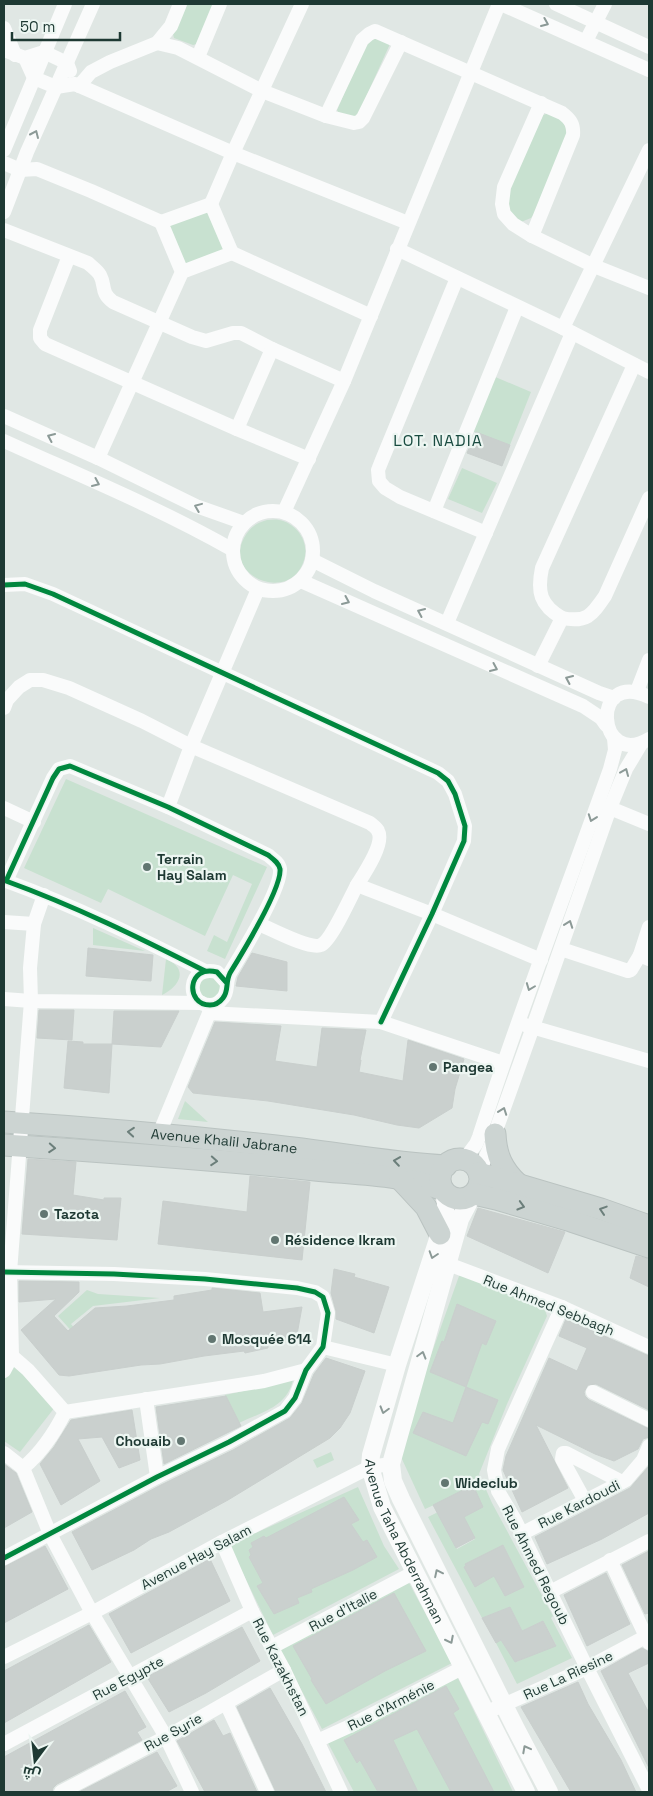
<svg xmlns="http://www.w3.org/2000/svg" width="653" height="1796" font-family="'Space Grotesk',Cairo,sans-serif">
<rect width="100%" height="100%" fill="#e0e7e4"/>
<!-- green -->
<g fill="#c8e1d0">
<path d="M185,4H215L197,44L193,45L174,38L173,34Z"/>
<path d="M372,36L390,44L356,119L338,112L337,110L367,41Z"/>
<path d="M549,113C561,116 565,122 567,134L535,213L531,218L521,222L511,218L506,202L507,191L543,115Z"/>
<path d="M207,210L226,251L184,266L168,226Z"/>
<path d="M493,376L531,392L510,445L472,431Z"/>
<path d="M462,468L497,483L482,513L448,499Z"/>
<path d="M267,520C271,520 275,519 279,520C297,523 310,543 304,560C291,604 223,577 244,538C250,527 256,523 267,520Z"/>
<path d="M66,779L267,867L225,959L207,951L214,935L227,942L252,884L233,875L205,936L108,889L101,903L24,868Z"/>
<path d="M93,928L145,951L93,945Z"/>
<path d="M166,959C189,969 180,986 162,995Z"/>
<path d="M206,975L221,980L222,996L202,1001L197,981Z"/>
<path d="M185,1101L208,1122L178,1119Z"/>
<path d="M463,1275L544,1307L547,1316L507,1404L479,1474L492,1503L553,1616L551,1618L572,1658L517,1684L496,1643L501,1640L516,1662L556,1645L543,1621L522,1631L510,1607L482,1618L428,1517L438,1512L457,1549L475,1539L452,1497L425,1509L401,1457L414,1403L459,1276Z"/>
<path d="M87,1290L98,1294L160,1298L93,1306L71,1324L79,1334L76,1336L58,1316Z"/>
<path d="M14,1365L55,1407L20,1452L4,1441V1377Z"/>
<path d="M293,1380C287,1407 262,1412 239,1423L225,1395Z"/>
<path d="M331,1452L334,1460L317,1468L313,1460Z"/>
<path d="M358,1487L384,1546L399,1569L273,1635L229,1545Z"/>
<path d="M408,1581L452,1663L322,1729L279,1648Z"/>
<path d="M457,1676L513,1792H354L328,1743Z"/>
</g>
<!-- building -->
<g fill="#cad0ce" stroke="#c9cfcd">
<path d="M476,432L510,445L502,466L467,453Z"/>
<path d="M88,948L153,955L151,981L86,976Z"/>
<path d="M252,953L287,962V991L236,986L238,977Z"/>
<path d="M39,1010H74L72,1040L37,1038Z"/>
<path d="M114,1011H179L161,1047L112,1044Z"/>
<path d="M215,1022L281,1026L275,1061L317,1067L322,1028L366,1030L360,1060H361L359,1072L403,1081L408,1040L464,1059L455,1089L452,1108L419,1128L397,1125L354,1115L268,1101L193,1093L188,1087Z"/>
<path d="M68,1041L83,1042V1044H112L109,1093L64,1088Z"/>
<path d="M28,1159L76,1162L73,1195L104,1200V1198H121L117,1240L22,1234Z"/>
<path d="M250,1176L310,1182L302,1260L158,1244L163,1201L247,1212Z"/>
<path d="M478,1208L565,1232L548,1273L467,1236Z"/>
<path d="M636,1256L649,1259V1287L630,1278Z"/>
<path d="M334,1269L355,1274L354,1277L389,1287L374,1333L336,1319V1311L331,1293Z"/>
<path d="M19,1281L79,1282V1292L54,1316L68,1331L95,1308L127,1306L174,1300V1296L212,1290V1288L260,1293L263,1312L302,1307L296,1340L268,1345V1348L245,1353L244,1351L204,1356L160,1364L141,1365L69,1376L59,1375L21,1330L56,1299L19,1302Z"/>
<path d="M457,1304L496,1321L486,1345L482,1343L466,1387L430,1372L442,1341L444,1342Z"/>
<path d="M566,1319L649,1356V1410L596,1384L588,1385L584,1392L585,1396L589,1400L649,1429V1437L643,1439L638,1449L614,1461L595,1454L536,1425L568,1488L522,1512L503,1470L506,1456L549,1358L577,1371L587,1348L559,1336Z"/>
<path d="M326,1358L365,1371L350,1413L340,1428L330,1438L228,1500L169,1532L151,1539L134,1550L92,1570L72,1532L161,1485L233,1450L290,1418L302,1403L314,1374Z"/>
<path d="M466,1387L498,1400L488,1424L482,1422L466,1456L413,1433L423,1412L453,1423Z"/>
<path d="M226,1396L241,1426L164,1464L156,1407Z"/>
<path d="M132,1410L140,1460L119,1468L102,1437L78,1439L100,1481L61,1505L40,1464L54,1447L71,1420Z"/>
<path d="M4,1464L16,1473L32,1512L4,1528Z"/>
<path d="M649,1466V1513L602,1539L547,1564L535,1537L630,1488Z"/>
<path d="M473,1485L483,1507L464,1517L475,1538L456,1548L433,1505Z"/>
<path d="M344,1497L359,1520L351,1524L363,1542L367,1540L377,1557L353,1570L311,1589L312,1592L297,1598L299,1603L274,1614L257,1586L263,1583L249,1557L251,1555L249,1550L253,1547L251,1543L264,1536L266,1538Z"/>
<path d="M503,1545L524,1587L505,1596L494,1576L475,1587L464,1567L466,1566L465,1564Z"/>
<path d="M45,1546L68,1589L4,1623V1567Z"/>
<path d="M649,1551V1613L645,1614L622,1565Z"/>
<path d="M210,1559L230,1601L131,1653L109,1614Z"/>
<path d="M606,1573L630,1624L587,1646L564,1595Z"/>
<path d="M394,1593L426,1651L385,1671L326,1704L311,1680L312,1679L293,1646Z"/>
<path d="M510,1607L522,1631L543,1621L556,1646L515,1662L501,1640L496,1643L482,1618Z"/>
<path d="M89,1625L111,1662L4,1723V1671Z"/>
<path d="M242,1627L260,1661L206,1693L169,1712L147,1677Z"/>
<path d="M642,1648L649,1652V1663L628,1673L649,1713V1768L601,1671Z"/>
<path d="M578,1682L588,1704L621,1760L636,1792H571L521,1707Z"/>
<path d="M446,1686L459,1709L453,1713L494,1792H451L417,1729L393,1740L418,1792H378L360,1760L357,1763L344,1740Z"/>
<path d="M270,1688L302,1744L326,1792H276L237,1707Z"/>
<path d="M125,1691L146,1727L137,1732L142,1740L57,1784L53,1788L52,1792H4V1757Z"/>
<path d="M214,1720L223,1736L230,1733L257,1792H205L177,1741Z"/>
<path d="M157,1752L177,1786L166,1792H79Z"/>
</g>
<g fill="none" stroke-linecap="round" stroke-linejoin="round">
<!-- primary casing -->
<g stroke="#bac3c1" stroke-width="23">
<g id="primary">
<path id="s2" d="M4,1122C95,1128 186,1136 276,1146C333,1152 389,1163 446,1166"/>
<path d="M495,1134C496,1155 502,1169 518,1184"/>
<path d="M4,1145C108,1152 212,1159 315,1170C353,1174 409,1175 443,1190"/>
<circle cx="460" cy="1179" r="20"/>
<path d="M479,1173L601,1209L649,1226"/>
<path d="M400,1179L426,1207L440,1234"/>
<path d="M474,1194L496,1199L571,1221L649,1247"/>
</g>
</g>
<!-- minor -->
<g stroke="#fafbfb" stroke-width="14">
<path d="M501,4L649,70"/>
<path d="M556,4L649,47"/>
<path d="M4,28L15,55"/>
<path d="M586,41L605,4"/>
<path d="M157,43L178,48L262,91L326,116L354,123L359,122L363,118L401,42"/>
<path d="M4,50L25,58L44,52L67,63L70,71"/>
<path d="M198,57L220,4"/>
<path d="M25,58L34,78L56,87L75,84L233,153L408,223"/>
<path d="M79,86L91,72L110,62L157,43L171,26L180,4"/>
<path d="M541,103L504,187L502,204L504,214L513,224L532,236L594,266L649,288"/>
<path d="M326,116L362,40L369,34L375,31L562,113C570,119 574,124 573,135L532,236"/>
<path d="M4,150L65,4"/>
<path d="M4,163L20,170L37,169L91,191L161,222"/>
<path d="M211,204L233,153L302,4"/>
<path d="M4,212L27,152L93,4"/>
<path d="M4,230L88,263C92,267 97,270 100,275C106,286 100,292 113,302L192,337L206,341L233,333H241L272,349L344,381"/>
<path d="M397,249L563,328L649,372"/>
<path d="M232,253L371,316"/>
<path d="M69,256L40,330V338L45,344L237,429L309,459"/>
<path d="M457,278L382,460L378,470L379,481L385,488L400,497L486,533"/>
<path d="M563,328L649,150"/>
<path d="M4,416L98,458L196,506L244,523"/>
<path d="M237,429L272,349"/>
<path d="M4,441C81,476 159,508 233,550"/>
<path d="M98,458L182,272L232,253L211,204L161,222L182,272"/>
<circle cx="273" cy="551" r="40"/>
<path d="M434,511L517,307"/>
<path d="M284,512L344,381L499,4"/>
<path d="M312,560L374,591L599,693L614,698"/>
<path d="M301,581L583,706L601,718L606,725"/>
<path d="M4,585L25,584L53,594L438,773L448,781L455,794L465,826L464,841L432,914L381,1022"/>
<path d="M562,618C587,623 592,615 605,596L649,498"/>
<path d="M447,623L572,333"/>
<path d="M538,666L562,618C540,605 537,592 542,568L634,365"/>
<path d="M637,691L649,660"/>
<path d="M649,697C589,668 597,770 649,739"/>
<path d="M4,708L7,700L19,687L30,680H43L69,688L142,721L191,746L370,823C372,825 377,828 378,831C385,843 364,874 357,885L432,914L541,960"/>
<path d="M168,807L191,746L258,589"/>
<path d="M4,808L34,822"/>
<path d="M610,808L649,824"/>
<path d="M4,922L34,924"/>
<path d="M259,924C271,929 310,950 321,945C331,941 351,896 357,885"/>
<path d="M649,927L640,955L649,959"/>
<path d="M561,949L628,971L631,970L640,955"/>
<path d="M205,971C140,938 75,906 6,881L53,778L59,769L70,766L168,807L268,855C273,859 279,863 280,869C282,888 241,955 230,973C225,983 229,991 223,998C220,1002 215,1005 210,1005C185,1005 187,964 217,972L226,982"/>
<path d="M4,999L31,1001L202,1003"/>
<path d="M209,1013L381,1022L503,1063"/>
<path d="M525,1025L649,1061"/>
<path d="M159,1134L212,1006"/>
<path d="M464,1160L476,1144L479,1137C519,1013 566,892 610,769L615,750L614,738"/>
<path d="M479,1172L490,1147L533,1027L610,808L626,769L641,744"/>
<path d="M448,1264L562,1307L649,1347"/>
<path d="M4,1272L114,1274L205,1279L297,1288L315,1292L323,1297L328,1313L323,1347L306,1370L295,1398L285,1411L229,1442L157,1477L4,1558"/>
<path d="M562,1307L498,1449L494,1470L498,1491L515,1520L587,1668L649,1790"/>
<path d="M323,1347L397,1365"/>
<path d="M12,1356L28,1370L65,1412C54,1434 42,1452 23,1468L50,1534L92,1613L166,1737L192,1792"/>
<path d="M4,1371L12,1356L10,1272L31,1001L30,968L34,924L44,895"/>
<path d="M593,1392L649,1420"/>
<path d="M146,1399L157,1477"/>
<path d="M65,1412L264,1381L306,1370"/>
<path d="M4,1453L23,1468"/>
<path d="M585,1501L562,1459L563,1453H566L622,1482"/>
<path d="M521,1534L626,1480L643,1460L649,1446"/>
<path d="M222,1542L252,1611L284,1670L341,1792"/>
<path d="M610,1560L649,1643"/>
<path d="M550,1592L649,1541"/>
<path d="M272,1647L415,1572"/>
<path d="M4,1657L92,1613L222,1542L370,1467L391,1464"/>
<path d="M226,1703L267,1792"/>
<path d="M494,1709L587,1668L649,1635"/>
<path d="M317,1741L350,1726L464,1667"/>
<path d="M4,1744L252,1611"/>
<path d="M61,1792L166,1737L284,1670"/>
</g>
<!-- tertiary -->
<g stroke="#fafbfb" stroke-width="18">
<path id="s1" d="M444,1191L446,1204L443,1224L397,1365L371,1455L370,1467L382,1507L526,1792"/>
<path d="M473,1194L460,1219L391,1464L393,1481L401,1499L515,1727L549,1792"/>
</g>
<!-- primary -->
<use href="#primary" stroke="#ccd4d2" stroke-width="21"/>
<!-- cycleway casing -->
<g stroke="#edf6f2" stroke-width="8">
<g id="cycleway">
<path d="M4,585L25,584L53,594L438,773L448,781L455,794L465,826L464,841L432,914L381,1022"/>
<path d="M205,971C140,938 75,906 6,881L53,778L59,769L70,766L168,807L268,855C273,859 279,863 280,869C282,888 241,955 230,973C225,983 229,991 223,998C220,1002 215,1005 210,1005C185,1005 187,964 217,972L226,982"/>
<path d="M4,1272L114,1274L205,1279L297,1288L315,1292L323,1297L328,1313L323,1347L306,1370L295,1398L285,1411L229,1442L157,1477L4,1558"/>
</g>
</g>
<!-- cycleway -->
<use href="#cycleway" stroke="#00873e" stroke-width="5"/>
</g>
<!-- one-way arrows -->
<defs><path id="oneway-chevron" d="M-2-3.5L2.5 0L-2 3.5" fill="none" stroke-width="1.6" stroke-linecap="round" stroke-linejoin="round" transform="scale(1.25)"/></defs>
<g stroke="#8c9a97">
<use href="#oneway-chevron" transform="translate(545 23) rotate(23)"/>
<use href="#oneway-chevron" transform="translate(35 134) rotate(-66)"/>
<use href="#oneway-chevron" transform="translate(51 437) rotate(-156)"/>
<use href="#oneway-chevron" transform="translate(96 483) rotate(24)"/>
<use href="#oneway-chevron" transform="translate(198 507) rotate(-158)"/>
<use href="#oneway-chevron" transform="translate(346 601) rotate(24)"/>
<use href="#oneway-chevron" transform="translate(421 612) rotate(-156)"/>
<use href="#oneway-chevron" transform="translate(494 668) rotate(24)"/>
<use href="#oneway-chevron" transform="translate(569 679) rotate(-156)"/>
<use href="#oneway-chevron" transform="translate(625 772) rotate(-67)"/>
<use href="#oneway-chevron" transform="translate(592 818) rotate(110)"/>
<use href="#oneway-chevron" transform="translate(569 924) rotate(-70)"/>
<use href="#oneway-chevron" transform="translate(530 987) rotate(111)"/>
<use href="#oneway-chevron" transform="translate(503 1111) rotate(-70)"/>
<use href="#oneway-chevron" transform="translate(433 1255) rotate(108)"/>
<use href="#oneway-chevron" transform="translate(422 1355) rotate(-74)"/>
<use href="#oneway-chevron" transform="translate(384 1410) rotate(106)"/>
<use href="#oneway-chevron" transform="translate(438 1573) rotate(-116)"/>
<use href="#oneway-chevron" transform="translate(450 1640) rotate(63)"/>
<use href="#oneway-chevron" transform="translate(526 1749) rotate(-118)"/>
</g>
<g stroke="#6c7f7b">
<use href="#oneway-chevron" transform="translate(131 1132) rotate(-175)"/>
<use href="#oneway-chevron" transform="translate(52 1148) rotate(4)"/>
<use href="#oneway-chevron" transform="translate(214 1161) rotate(4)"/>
<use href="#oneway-chevron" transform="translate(397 1161) rotate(-172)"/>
<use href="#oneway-chevron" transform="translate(521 1206) rotate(16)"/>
<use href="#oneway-chevron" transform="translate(603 1210) rotate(-162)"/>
</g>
<!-- markers -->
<g fill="#627671" stroke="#edf6f2" stroke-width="2">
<circle cx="147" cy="867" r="5"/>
<circle cx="433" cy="1067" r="5"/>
<circle cx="44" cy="1214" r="5"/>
<circle cx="275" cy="1240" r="5"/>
<circle cx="212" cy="1339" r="5"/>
<circle cx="181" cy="1441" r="5"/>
<circle cx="445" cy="1483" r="5"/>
</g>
<g text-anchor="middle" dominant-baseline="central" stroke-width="4.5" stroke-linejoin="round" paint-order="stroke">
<!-- poi labels -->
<g font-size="14" font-weight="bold" fill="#1e3933" stroke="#edf6f2" text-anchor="start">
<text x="157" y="859">Terrain<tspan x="157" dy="16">Hay Salam</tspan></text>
<text x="443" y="1067">Pangea</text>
<text x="54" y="1214">Tazota</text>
<text x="285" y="1240">Résidence Ikram</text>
<text x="222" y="1339">Mosquée 614</text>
<text x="171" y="1441" text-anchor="end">Chouaib</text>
<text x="455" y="1483">Wideclub</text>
</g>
<!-- street labels -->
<g font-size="14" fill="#1e3933" stroke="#edf6f2">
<text stroke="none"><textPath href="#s2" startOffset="221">Avenue Khalil Jabrane</textPath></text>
<text transform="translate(549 1305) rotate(22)">Rue Ahmed Sebbagh</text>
<text transform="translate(579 1504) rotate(-27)">Rue Kardoudi</text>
<text stroke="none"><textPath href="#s1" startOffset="369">Avenue Taha Abderrahman</textPath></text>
<text transform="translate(196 1557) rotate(-28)">Avenue Hay Salam</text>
<text transform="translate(536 1565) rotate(63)">Rue Ahmed Regoub</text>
<text transform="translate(343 1610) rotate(-28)">Rue d'Italie</text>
<text transform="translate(281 1667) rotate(63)">Rue Kazakhstan</text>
<text transform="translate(568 1675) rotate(-25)">Rue La Riesine</text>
<text transform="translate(128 1678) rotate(-28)">Rue Egypte</text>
<text transform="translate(391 1705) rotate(-27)">Rue d'Arménie</text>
<text transform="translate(173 1732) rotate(-29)">Rue Syrie</text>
</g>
<!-- quarter labels -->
<g font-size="16" letter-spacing="1" fill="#1a4c41" stroke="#edf6f2">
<text x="438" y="440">LOT. NADIA</text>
</g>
</g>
<!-- border -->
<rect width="653" height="1796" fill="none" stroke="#1e3933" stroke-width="10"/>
<!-- north arrow -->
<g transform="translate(35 1761) rotate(195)" stroke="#edf6f2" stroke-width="4" paint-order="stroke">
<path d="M0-4L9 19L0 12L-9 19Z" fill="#1e3933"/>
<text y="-8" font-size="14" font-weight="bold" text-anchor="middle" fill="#1e3933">ش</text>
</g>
<!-- scale -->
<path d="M12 32v8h108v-8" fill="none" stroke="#1e3933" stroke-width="2.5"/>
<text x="20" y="32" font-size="15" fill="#1e3933" stroke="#edf6f2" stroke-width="4" paint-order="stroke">50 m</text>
</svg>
